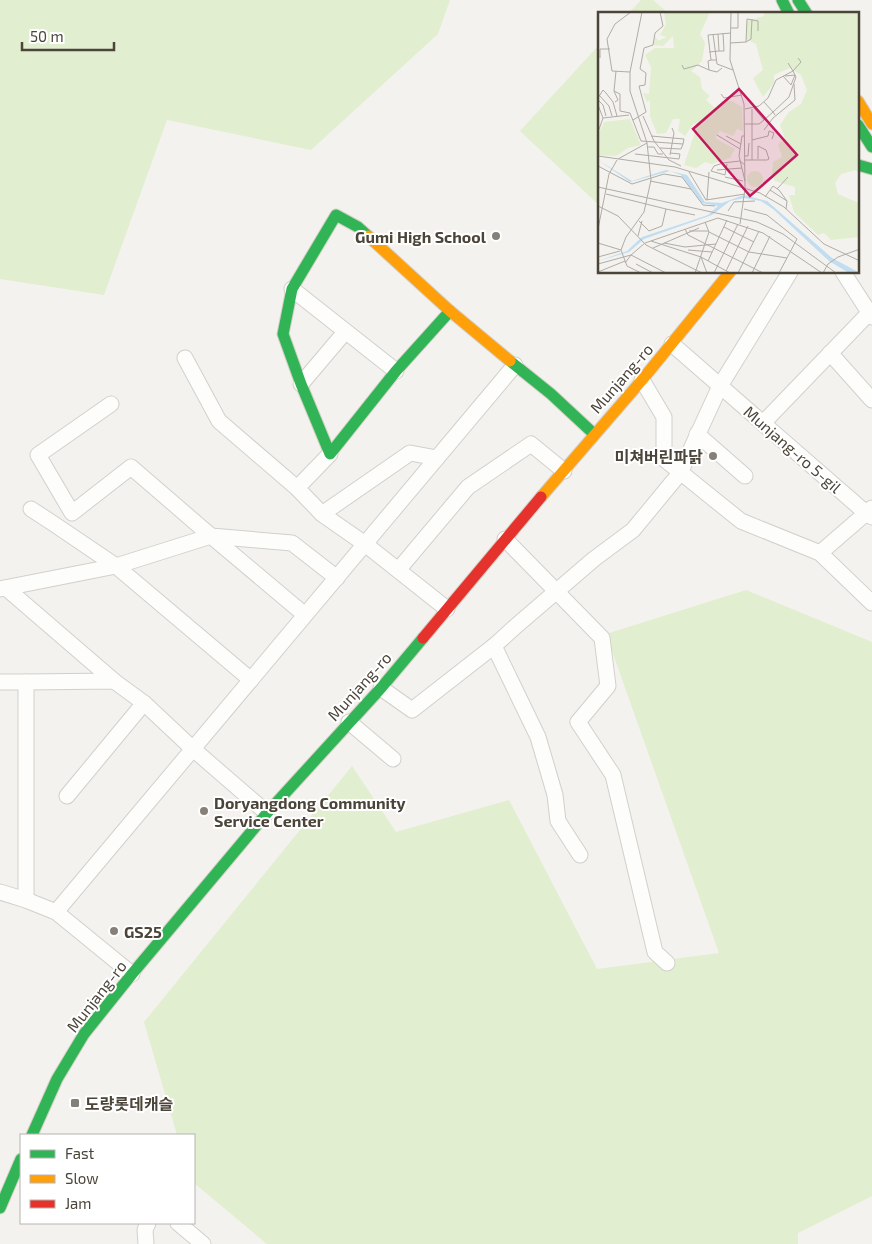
<svg xmlns="http://www.w3.org/2000/svg" width="872" height="1244" font-family="'Exo 2','Noto Sans KR',sans-serif">
<rect width="100%" height="100%" fill="#f4f2ee"/>
<!-- green -->
<g fill="#e1eecf">
<path d="M0,0H450L438,34L311,150L167,120L104,295L0,279Z"/>
<path d="M641,0H653L669,14H628Z"/>
<path d="M599,45V205L520,131Z"/>
<path d="M746,590L872,642V1196L798,1233V1244H267L194,1183V1135H177L144,1022L352,766L396,832L509,800L597,969L719,953L606,634Z"/>
</g>
<g fill="none" stroke-linecap="round" stroke-linejoin="round">
<!-- street casing -->
<g stroke="#d2d0cb" stroke-width="17">
<g id="street">
<path d="M843,272L872,317"/>
<path d="M292,289L396,371"/>
<path d="M672,344L866,513L872,517"/>
<path d="M830,353L872,400"/>
<path d="M185,358L219,421L297,488"/>
<path d="M642,380L664,417V459L741,521L820,553L872,603"/>
<path d="M301,384L345,332"/>
<path d="M111,404L38,455L72,513L131,467L211,536L292,543L337,578"/>
<path d="M763,423L872,310"/>
<path d="M697,434L745,476"/>
<path d="M330,454L297,488L322,514L365,544L447,609"/>
<path d="M31,509L54,524L116,566"/>
<path d="M322,514L410,453L437,458"/>
<path d="M505,539L602,638L608,686L578,722L613,775L655,952L667,963"/>
<path d="M820,553L872,508"/>
<path d="M399,569L468,487L531,444L564,471"/>
<path d="M6,588L114,681"/>
<path d="M0,589L116,566"/>
<path d="M494,646L538,737L555,795L558,821L580,855"/>
<path d="M251,680L116,566L211,536L305,615"/>
<path d="M0,682H26"/>
<path d="M381,688L412,710L494,646L516,626L594,559L633,530L680,473L720,386L790,272"/>
<path d="M349,722L393,759"/>
<path d="M67,796L144,703"/>
<path d="M0,892L26,900L56,912L132,974"/>
<path d="M26,900V682L114,681L144,703L193,749L267,813"/>
<path d="M56,912L515,365"/>
<path d="M178,1223L203,1244"/>
<path d="M146,1244L145,1230L148,1223"/>
</g>
</g>
<!-- fast casing -->
<g stroke="#d3cfc5" stroke-width="13">
<g id="fast">
<path d="M782,0L789,14"/>
<path d="M798,0L807,14"/>
<path d="M858,125L872,147"/>
<path d="M858,165L872,169"/>
<path d="M368,236L358,227L336,215L292,289L283,334L301,384L330,454L396,371L450,311"/>
<path d="M510,361L551,394L594,434"/>
<path d="M32,1135L57,1079L84,1034L132,974L267,813L381,688L423,638"/>
<path d="M0,1208L21,1159"/>
</g>
</g>
<!-- slow casing -->
<g stroke="#d3cfc5" stroke-width="13">
<g id="slow">
<path d="M858,101L872,124"/>
<path d="M368,236L450,311L510,361"/>
<path d="M541,497L642,380L730,272"/>
</g>
</g>
<!-- jam casing -->
<g stroke="#d3cfc5" stroke-width="13">
<path id="jam" d="M423,638L541,497"/>
</g>
<!-- street -->
<use href="#street" stroke="#fdfdfc" stroke-width="15"/>
<!-- fast -->
<use href="#fast" stroke="#30b455" stroke-width="11"/>
<!-- slow -->
<use href="#slow" stroke="#ff9f0a" stroke-width="11"/>
<!-- jam -->
<use href="#jam" stroke="#e5322d" stroke-width="11"/>
</g>
<!-- markers -->
<g fill="#868178" stroke="#fff" stroke-width="2">
<circle cx="496" cy="236" r="5"/>
<circle cx="713" cy="456" r="5"/>
<circle cx="204" cy="811" r="5"/>
<circle cx="114" cy="931" r="5"/>
<rect x="70" y="1098" width="10" height="10" rx="2.5"/>
</g>
<g text-anchor="middle" dominant-baseline="central" stroke-width="4" stroke-linejoin="round" paint-order="stroke">
<!-- poi labels -->
<g font-size="16" font-weight="bold" fill="#4b4439" stroke="#fff" text-anchor="start">
<text x="486" y="236" text-anchor="end">Gumi High School</text>
<text x="703" y="456" text-anchor="end">미쳐버린파닭</text>
<text x="214" y="802">Doryangdong Community<tspan x="214" dy="18">Service Center</tspan></text>
<text x="124" y="931">GS25</text>
<text x="85" y="1103">도량롯데캐슬</text>
</g>
<!-- street labels -->
<g font-size="16" fill="#4b4439" stroke="#fff">
<text transform="translate(621 378) rotate(-49)">Munjang-ro</text>
<text transform="translate(793 449) rotate(41)">Munjang-ro 5-gil</text>
<text transform="translate(359 686) rotate(-48)">Munjang-ro</text>
<text transform="translate(96 996) rotate(-52)">Munjang-ro</text>
</g>
</g>
<!-- overview -->
<g transform="translate(598 12)">
<rect width="261" height="261" fill="#f4f2ee"/>
<path d="M66,0H112L102,22L107,31L104,49L93,59L102,65L104,77L112,84L108,88L117,96L124,89H134L144,95L145,119L139,117L135,124L122,119L117,126L137,137L132,146L114,152L107,150L98,156L86,153L99,114L96,111L87,124L80,119L82,107H75L68,121L59,122L52,104V88L49,90L45,81L51,82L53,55L47,43L57,36H76L75,24L65,34L55,33L57,24L60,29L69,25L62,23L68,12ZM166,0H261V162L258,158L243,162L237,171L240,182L261,191V225L233,228L226,221L220,223L196,200L191,183H197V175L177,169L174,162L175,150L184,145L180,132L187,127L182,113L191,100L203,92L209,78L203,63L192,56L176,63V71L165,85L155,66L165,58L158,32L148,27L149,9L166,4ZM32,107L43,133L30,136L18,144L0,143V122L6,110ZM149 167a8 8 0 1 1 16 0a8 8 0 1 1-16 0Z" fill="#e1eecf"/>
<path d="M0,148L34,169L68,158L89,163L107,190L124,191L146,183L169,189L234,246L262,261H251L231,249L175,197L163,189L146,186L132,189L114,203L46,227L31,240L0,249L29,239L44,225L110,203L120,194L104,191L83,163L72,159L32,170Z" fill="#c0ddf1"/>
<path fill="none" stroke="#b0aca6" stroke-width="1" d="M133,0L132,48L146,92L147,177L142,212M133,16H140V0M115,22L119,52L135,58M148,30L149,7L160,9V19M132,31L148,30L153,27L154,7M121,39H126L125,21M111,40L121,39L120,22M2,46V37H12M113,48L110,49L111,58L119,60L124,56M118,48H113L110,23L133,21M84,53L86,57L100,53L111,58M32,60L14,59L9,27L17,12L33,0M185,64L193,73L197,63L187,64M16,79L22,82V99L32,101L43,129L85,132L86,127M123,82L126,86L144,83M1,83L11,94L14,104M0,86L5,78L8,81L15,90L19,104M0,88L5,93L8,104M17,90L20,88L16,79L18,59M0,93L5,106L0,120M147,97L161,94L170,86L178,68L195,59L190,51M154,97V148M177,103L175,100L191,85L198,65L195,59L203,50L200,46M45,104L56,129L71,148L83,154M5,106L31,103M35,108L48,100L41,74L47,73L48,61L42,57L46,36L55,33L57,21L65,14L62,0M166,108L175,100L166,90M147,112H161L166,108L156,96M166,118L175,106L197,88L196,72M119,123L142,137M53,124L86,127M128,124L143,132M147,124H144L141,144L147,169M154,128L170,124L171,119L176,121L174,127M49,135H56L60,142H65M62,136L83,137L85,132M37,142L81,147L82,142L72,141M72,143L76,121L74,116M0,144L77,155L162,181L186,195L226,232L262,249M147,144H150L151,131M20,147L49,131M147,148H169L171,147L168,138L160,134V147M129,152L127,163L113,159L116,154L125,151L142,149L147,153M0,154L34,172L66,162L84,165L105,193L117,194M119,158L144,156M91,160L108,188L147,182M127,165L145,169M52,169L93,177M0,175L159,210L185,222L238,261M179,177L190,165M172,178L189,189M8,182L68,197M167,185L175,174L181,178L189,189L188,197M109,188L111,160M0,194L20,204L48,233L104,261M146,197L169,203L199,227L181,261M130,199L136,190L157,189M41,209L51,219L64,214L68,197L97,203M107,210L111,220L151,240L189,246M126,215L156,230M0,217L11,162L19,148M87,217L90,223L165,261M91,219H111M40,224L44,209M53,229L103,245L132,261M0,231L23,238M47,231L120,206L165,221L224,261M66,231L87,235L118,232M55,236L101,216M90,238L114,240M0,245L22,239M103,245L109,261M110,249L129,208M27,251L33,243L68,261M0,252L33,243L47,231M38,252L55,261M128,259L150,214M0,260L27,249M43,261L29,254L23,238L28,225L46,200L53,168L49,131L32,79V60L44,0M97,261L111,220M116,261L140,212M140,261L161,219M154,261L172,224M225,261L230,252L240,245L262,237"/>
<path fill="#c2185b" fill-opacity="0.15" stroke="#c2185b" stroke-width="2.5" d="M141,77L199,143L152,184L95,117Z"/>
<rect width="261" height="261" fill="none" stroke="#4b4439" stroke-width="2.5"/>
</g>
<!-- legend -->
<rect x="20" y="1134" width="175" height="90" fill="#ffffff" stroke="#b7b4b0"/>
<rect x="30" y="1150" width="25" height="8" fill="#30b455" stroke="#b7b4b0"/>
<text x="65" y="1159" font-size="15" fill="#4b4439">Fast</text>
<rect x="30" y="1175" width="25" height="8" fill="#ff9f0a" stroke="#b7b4b0"/>
<text x="65" y="1184" font-size="15" fill="#4b4439">Slow</text>
<rect x="30" y="1200" width="25" height="8" fill="#e5322d" stroke="#b7b4b0"/>
<text x="65" y="1209" font-size="15" fill="#4b4439">Jam</text>
<!-- scale -->
<path d="M22 42v8h92v-8" fill="none" stroke="#4b4439" stroke-width="2.5"/>
<text x="30" y="42" font-size="15" fill="#4b4439" stroke="#ffffff" stroke-width="4" paint-order="stroke">50 m</text>
</svg>
